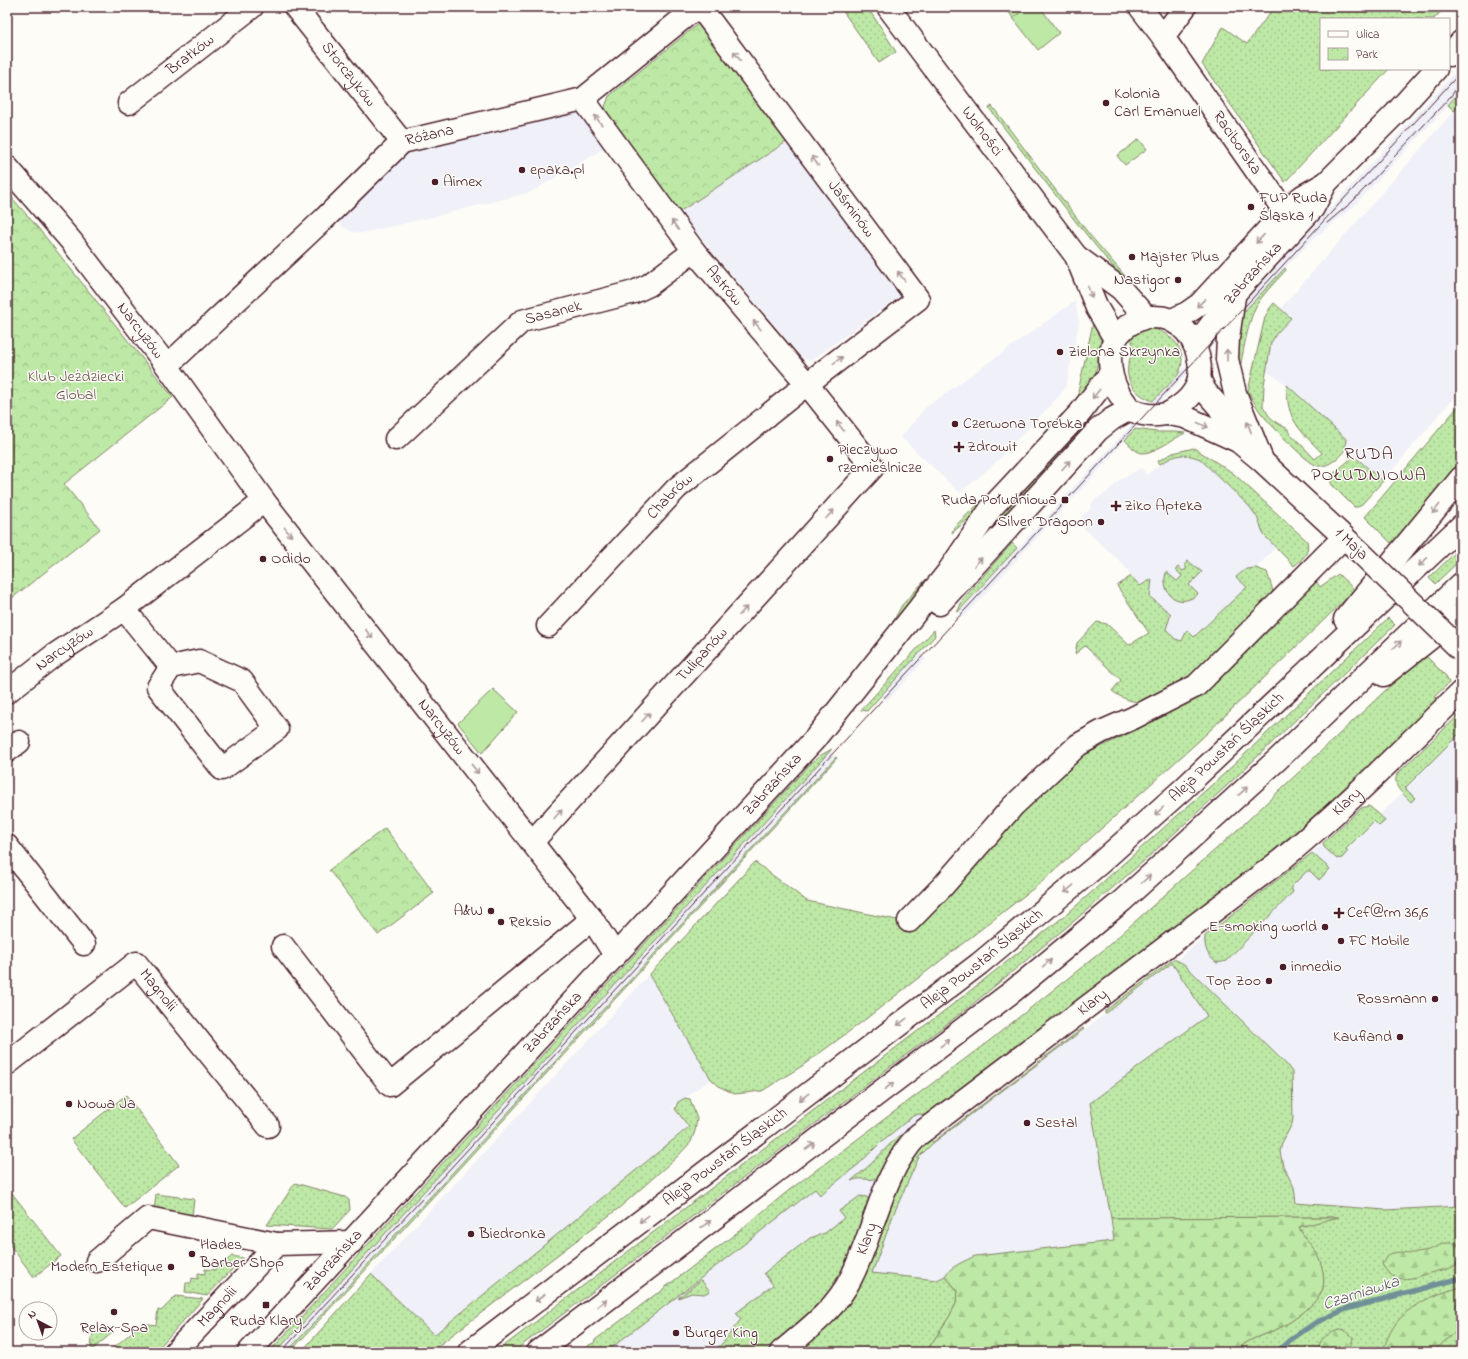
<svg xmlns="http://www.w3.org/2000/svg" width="1468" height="1359" font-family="'Indie Flower',sans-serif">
<defs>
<pattern id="grass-dots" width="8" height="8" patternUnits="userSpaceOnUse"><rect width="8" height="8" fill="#bde8a5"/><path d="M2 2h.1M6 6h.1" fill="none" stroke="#a4c78e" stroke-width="1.8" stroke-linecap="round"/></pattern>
<pattern id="forest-firs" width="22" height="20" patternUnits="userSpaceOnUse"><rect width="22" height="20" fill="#bde8a5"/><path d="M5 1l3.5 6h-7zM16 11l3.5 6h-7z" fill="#a4c78e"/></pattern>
<pattern id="park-crowns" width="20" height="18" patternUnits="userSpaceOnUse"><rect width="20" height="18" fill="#bde8a5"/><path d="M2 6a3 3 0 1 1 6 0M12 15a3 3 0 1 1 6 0" fill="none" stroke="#a4c78e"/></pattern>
</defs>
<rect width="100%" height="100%" fill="#fdfcf7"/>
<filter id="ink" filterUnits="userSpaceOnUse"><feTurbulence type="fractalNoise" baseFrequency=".025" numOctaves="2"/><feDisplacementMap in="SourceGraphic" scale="8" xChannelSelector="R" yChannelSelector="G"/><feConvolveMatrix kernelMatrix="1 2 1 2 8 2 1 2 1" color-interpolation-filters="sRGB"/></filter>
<g filter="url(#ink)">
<!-- built -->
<g fill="#eff0f8">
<path d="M1461,66V90L1452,101L1352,208L1313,239L1285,268L1125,440L1111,456V457L964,617L959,612Z"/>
<path d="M1461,103V389L1383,481L1345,448V439L1287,385L1266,371L1267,361L1271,343L1276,334L1291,318L1281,308Z"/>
<path d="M573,110L579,112L605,148L531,192L432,217L362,233L353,232L343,227L336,218L405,153L521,121Z"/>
<path d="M791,139L901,285L900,296L812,360L803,359L679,212Z"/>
<path d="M1075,301L1079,322L1066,386L1060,395L994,464L960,493L901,437L925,408Z"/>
<path d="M1184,454L1191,455L1200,459L1249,506L1257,517L1264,535L1276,547L1256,568L1246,569L1236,576L1247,587L1194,637L1187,630L1182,641L1175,639L1166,629L1171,614L1150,597L1152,580L1140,586L1122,563L1078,523L1085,513L1089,511L1093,501L1106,493L1120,480L1141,468L1147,475L1160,464L1170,458Z"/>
<path d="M920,653L926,659L887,701L881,695Z"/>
<path d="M1461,713V1209L1112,1218L1114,1241L975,1256L947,1272L945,1276L937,1280L871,1274L894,1213L919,1157L933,1143L1177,960L1205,936L1312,853L1361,808L1369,806L1380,814L1402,793L1396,785L1397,774Z"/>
<path d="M829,751L836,757L287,1352H276Z"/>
<path d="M649,975L711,1079L672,1107L689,1127L434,1335L371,1274Z"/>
<path d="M912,1098L926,1116L871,1205L768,1352H580L589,1345L594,1343L595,1340L656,1294L660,1293L663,1289L734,1235L788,1191Z"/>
</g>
<!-- grass -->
<g fill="url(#grass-dots)" stroke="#848468">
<path d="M840,7H867L882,29L896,52L879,63Z"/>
<path d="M1274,7H1445L1434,19H1321V69H1389L1285,182L1202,64L1223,27L1247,44Z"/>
<path d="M1461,90V103L1454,111L1448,105Z"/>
<path d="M992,106L1089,234L1125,276L1122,278L1076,222L989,108Z"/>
<path d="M1285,268L1286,270C1277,280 1267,290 1259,301C1248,317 1242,359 1238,379V318Z"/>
<path d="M1274,303L1291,318L1276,334L1271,343L1264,385L1263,406L1269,416L1277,423L1288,429L1291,434L1315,459L1322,453C1300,430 1286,420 1287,385L1346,439L1345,448L1346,449C1339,457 1330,467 1318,466C1307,464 1269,423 1261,413C1256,406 1252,399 1248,391L1265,317L1270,308Z"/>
<path d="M1093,323L1100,332L1101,341L1100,350L1095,376L1081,400L1078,392Z"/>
<path d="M1150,328C1170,332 1188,348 1180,371C1179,376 1158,395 1153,401C1138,396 1125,383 1128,366C1131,353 1134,348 1131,335L1141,330Z"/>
<path d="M1461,403V465L1394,546L1365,517Z"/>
<path d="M1062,414H1067L982,507L952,533L954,527L988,495Z"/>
<path d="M1079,424L1087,432L954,575L981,536Z"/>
<path d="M1135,429L1157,432H1176L1185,433C1175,438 1153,454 1142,453C1135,452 1130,445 1125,440Z"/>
<path d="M1194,448L1233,473L1307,541C1310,553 1303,559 1294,566L1264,535L1257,517L1249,506L1200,459C1183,452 1175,455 1160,464L1158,461L1173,453Z"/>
<path d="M1354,456L1383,481L1362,504L1358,507H1354L1332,485L1330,480L1333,474Z"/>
<path d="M1012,543L1017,548L957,613L963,599Z"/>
<path d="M1461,547V559L1435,584L1429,578Z"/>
<path d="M1188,561L1202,572L1189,585L1198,594C1179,610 1160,594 1166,572L1177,581L1182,576L1176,570V569L1178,567L1183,571L1187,568L1184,565Z"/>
<path d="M1256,568L1267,572L1273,591L1271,599C1256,613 1242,628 1227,642C1206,663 1177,694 1146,701C1134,704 1121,698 1112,691L1121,680L1085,646L1075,654L1077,643L1097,622L1107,624L1129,645L1149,633L1117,586L1131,576L1140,586L1152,579L1150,597L1171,614L1166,629L1175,639L1182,641L1187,630L1194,637L1247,587L1236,577L1246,569Z"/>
<path d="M1338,574L1355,590L1201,739L1043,881L858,1025L802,1066L762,1091L735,1094L720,1087L711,1079L649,975L755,862L807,901L902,921L987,848L1071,761L1132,732L1180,705L1316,581L1320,587Z"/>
<path d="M926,579L899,617L891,625L902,605Z"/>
<path d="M1388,618L1395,625L1232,781L1145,860L1074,921L968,1008L513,1352H496L961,998L1067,914L1224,774Z"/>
<path d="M934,630L935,636L867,711L861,710Z"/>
<path d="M1424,654L1446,676L1449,683L1435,696L1440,701L1290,843L926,1116L919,1114L913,1116L882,1141L859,1164L820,1195L815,1189L606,1352H580L589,1345L594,1343L595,1340L656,1294L660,1293L663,1289L734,1235L788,1191L989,1041L1101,952L1245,823Z"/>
<path d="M1461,713V732L1405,788L1415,798L1411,802C1403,793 1392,787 1397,774Z"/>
<path d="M832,749L276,1352H269L809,765L821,755Z"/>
<path d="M836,757L837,758L290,1352H287Z"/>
<path d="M1369,806L1380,815L1385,821L1379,826L1374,821L1346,849L1348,851L1342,858L1337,859L1324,847L1323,843L1361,808Z"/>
<path d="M1312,853L1330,869L1319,880L1310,871H1307L1291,887L1293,892L1226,961L1217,963C1207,956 1204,947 1205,936Z"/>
<path d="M1174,959L1184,964L1286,1064L1292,1072L1293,1118L1292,1124L1282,1143L1280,1152L1283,1166L1294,1187L1296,1203L1385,1210L1461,1206V1352H1235C1246,1340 1260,1336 1275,1330C1290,1324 1318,1304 1323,1288C1325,1279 1322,1265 1318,1257C1314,1246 1303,1238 1299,1227L1336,1217L1111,1218L1090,1103L1207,1016L1172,963L1105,1014V1011Z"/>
<path d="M1083,1028L1084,1029L933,1143L919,1157L894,1213L872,1273L937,1280L945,1276L957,1290L956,1304L949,1317L926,1352H794L902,1172L928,1137L933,1142Z"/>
<path d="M126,1095L179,1165L125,1208L71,1139Z"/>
<path d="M685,1098L690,1099L697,1119L695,1131L691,1142L677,1157L619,1208L430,1352H301L371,1274L434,1335L689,1127L675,1109L678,1102Z"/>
<path d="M916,1123L880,1176C871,1184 863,1175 851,1181L871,1164L891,1143Z"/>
<path d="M295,1183L345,1197L349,1200L350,1210L332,1229L267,1225Z"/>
<path d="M7,1188H8L61,1256L34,1277L7,1241Z"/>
<path d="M156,1194L194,1199L192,1216L154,1211Z"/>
<path d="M860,1196L867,1197L871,1205L837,1285L801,1324L768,1352H712L722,1344L741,1319L736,1313L773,1285L764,1273L810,1238L825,1233L844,1218L839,1211Z"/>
<path d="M232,1256L243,1258L207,1296L185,1292L186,1283H191L192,1278L198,1279V1273L205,1274V1269L215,1270L217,1262L224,1263Z"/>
<path d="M701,1280L710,1291L704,1294L692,1293L678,1298Z"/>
<path d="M176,1296L203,1299L155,1352H109L142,1323L156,1325L158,1310L161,1311Z"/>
<path d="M93,1330L112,1331V1333L93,1349L91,1348Z"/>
</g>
<!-- forest -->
<g fill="url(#forest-firs)" stroke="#848468">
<path d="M1339,1217L1299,1227C1303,1238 1314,1246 1319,1258C1322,1266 1325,1279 1323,1288C1318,1304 1290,1324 1275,1330C1260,1336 1246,1340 1235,1352H926L949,1317L956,1304L957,1290L945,1276C949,1267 967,1260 975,1256L1114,1241L1111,1218Z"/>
<path d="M1445,1243H1453L1461,1245C1461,1252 1462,1259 1458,1263C1452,1269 1445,1269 1437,1271C1418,1276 1393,1289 1382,1263C1393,1245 1406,1256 1422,1252C1430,1250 1437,1246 1445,1243Z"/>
<path d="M1461,1287V1326L1433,1352H1383C1393,1311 1423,1298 1461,1287Z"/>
<path d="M1339,1330L1346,1331L1353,1337C1352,1344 1350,1348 1344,1352H1316C1319,1349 1319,1347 1320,1343C1323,1336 1332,1332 1339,1330Z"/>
</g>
<!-- park -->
<g fill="url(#park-crowns)" stroke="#848468">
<path d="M1005,7H1027L1013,18Z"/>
<path d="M698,24L791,139L679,212L609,118L605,107L609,96Z"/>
<path d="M7,192L39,229L173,397L64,484L100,529L7,602Z"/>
<path d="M385,828L434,893L378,935L329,870Z"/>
</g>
<!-- garden -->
<g fill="#bde8a5" stroke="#848468">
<path d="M1027,7H1040L1059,33L1038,50L1013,18Z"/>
<path d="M1139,139L1147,149L1125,165L1117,156Z"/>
<path d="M493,689L518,712L482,753L458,723Z"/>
</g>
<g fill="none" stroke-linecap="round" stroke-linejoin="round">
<!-- stream -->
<path stroke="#709098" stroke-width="5.5" d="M1277,1352L1290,1340L1315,1323L1346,1309L1461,1278"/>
<!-- street casing -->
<g stroke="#4a1f2b" stroke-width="25">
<g id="street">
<path id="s1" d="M295,7L402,142"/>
<path id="s2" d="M1140,7L1163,37L1278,202L1286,210"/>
<path d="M1163,37L1185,7"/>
<path id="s3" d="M129,103L252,7"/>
<path id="s4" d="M7,167L72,242L167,366L264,501L592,919L615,955"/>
<path id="s5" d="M167,366L325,218L402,142L583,99L697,7"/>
<path id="s6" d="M396,439L522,321L634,292L649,285L694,251"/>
<path d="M124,609L264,501"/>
<path id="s7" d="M548,626L677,488L807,384L918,299L700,7"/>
<path d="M199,661L242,681L277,729L222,769L158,687L171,667Z"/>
<path id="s8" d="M7,692L53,656L124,609L171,667"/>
<path d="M7,751L19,742"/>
<path id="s9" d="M532,842L873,467L807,384L694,251L583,99"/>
<path d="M7,846L84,944"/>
<path d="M909,921L943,886L1013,806L1078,745L1101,732L1133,718L1196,686L1344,537"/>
<path d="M283,946L390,1085L592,919"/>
<path id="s10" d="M7,1064L136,963L268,1126"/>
<path d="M97,1261L148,1218L277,1244"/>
<path id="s11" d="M175,1352L277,1244L352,1242"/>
<path id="s12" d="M781,1352C807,1330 836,1309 851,1278C875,1231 881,1174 918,1135L1281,860C1345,808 1402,749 1461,692"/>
</g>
</g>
<!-- secondary casing -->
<g stroke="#4a1f2b" stroke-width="25">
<g id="secondary">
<path id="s13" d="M888,7L1076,256L1097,308L1115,339"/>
<path d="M1449,55L1461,42"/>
<path d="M1076,256L1121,289L1146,317"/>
<path d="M1234,297L1228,338L1227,359L1235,393L1262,460"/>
<path d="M1146,317C1155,317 1164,316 1172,321C1194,331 1204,361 1198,383C1194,394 1186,402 1177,408C1174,410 1170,413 1166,414C1156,416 1140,416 1131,409C1129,408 1127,405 1125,402C1110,384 1103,352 1120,333C1127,324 1136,321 1146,317Z"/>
<path d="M1172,320L1187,313L1200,304L1286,210L1303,196L1326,183L1396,113L1436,69"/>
<path id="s14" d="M1195,346L1235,293L1313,208L1326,183"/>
<path d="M1199,378L1205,391L1219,407L1238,441"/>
<path d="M1168,414L1185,417L1238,441L1262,461L1360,552"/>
<path d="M939,604L1098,430L1112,419L1130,409"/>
<path id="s15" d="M249,1352L814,740L948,572L992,507L1080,413L1111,373"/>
</g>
</g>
<!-- primary casing -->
<g stroke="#4a1f2b" stroke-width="25">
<g id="primary">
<path d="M1345,619L1461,478"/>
<path d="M1384,675L1461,614"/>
<path id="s16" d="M469,1352L979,964L1099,864L1183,789L1461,526"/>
<path d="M538,1352L1013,991L1122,901L1278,759L1461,584"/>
</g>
</g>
<!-- street -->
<use href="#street" stroke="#fdfcf7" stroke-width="22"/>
<!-- secondary -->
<use href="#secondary" stroke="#fdfcf7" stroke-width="22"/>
<!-- primary -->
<use href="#primary" stroke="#fdfcf7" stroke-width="22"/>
<!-- tram -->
<g stroke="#4a1f2b" stroke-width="1">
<path d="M1327,223L1352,202L1451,96L1461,82"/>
<path d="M281,1352L1461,72"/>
</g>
<!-- secondary-bridge casing -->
<g stroke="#4a1f2b" stroke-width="25" stroke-linecap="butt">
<path id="secondary-bridge" d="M1360,552L1461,650"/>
</g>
<!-- secondary-bridge -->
<use href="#secondary-bridge" stroke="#fdfcf7" stroke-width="22"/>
</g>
<!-- one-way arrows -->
<defs><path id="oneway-shaft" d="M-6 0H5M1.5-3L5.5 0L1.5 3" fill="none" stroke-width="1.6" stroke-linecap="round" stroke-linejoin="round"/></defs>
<g stroke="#ac999b">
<use href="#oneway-shaft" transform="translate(737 56) rotate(-127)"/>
<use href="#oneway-shaft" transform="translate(598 120) rotate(-127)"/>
<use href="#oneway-shaft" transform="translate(815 161) rotate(-127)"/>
<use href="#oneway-shaft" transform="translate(675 225) rotate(-126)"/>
<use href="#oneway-shaft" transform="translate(1260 239) rotate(133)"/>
<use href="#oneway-shaft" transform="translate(901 276) rotate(-127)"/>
<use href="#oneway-shaft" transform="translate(1090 292) rotate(68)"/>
<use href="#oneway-shaft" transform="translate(1201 303) rotate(137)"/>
<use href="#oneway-shaft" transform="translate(757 325) rotate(-130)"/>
<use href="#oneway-shaft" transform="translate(1227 355) rotate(-91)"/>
<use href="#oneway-shaft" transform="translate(838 360) rotate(-37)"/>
<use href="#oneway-shaft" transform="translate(1096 394) rotate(129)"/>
<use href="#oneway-shaft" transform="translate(1203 425) rotate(25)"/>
<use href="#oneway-shaft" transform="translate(840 426) rotate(-128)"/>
<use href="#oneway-shaft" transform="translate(1249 427) rotate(-111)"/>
<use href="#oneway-shaft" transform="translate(1066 465) rotate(-48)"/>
<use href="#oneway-shaft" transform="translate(1436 509) rotate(129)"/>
<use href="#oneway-shaft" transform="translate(830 514) rotate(-48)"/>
<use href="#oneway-shaft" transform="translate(288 532) rotate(52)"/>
<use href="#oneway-shaft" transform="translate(978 562) rotate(-48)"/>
<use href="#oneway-shaft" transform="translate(1423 562) rotate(137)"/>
<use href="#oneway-shaft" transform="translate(743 611) rotate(-48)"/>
<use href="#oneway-shaft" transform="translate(369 634) rotate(52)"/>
<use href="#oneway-shaft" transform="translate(1397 645) rotate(-44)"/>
<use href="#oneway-shaft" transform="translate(646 717) rotate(-48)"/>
<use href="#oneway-shaft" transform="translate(475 769) rotate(52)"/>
<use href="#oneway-shaft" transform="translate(1243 791) rotate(-43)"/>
<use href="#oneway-shaft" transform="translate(1159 811) rotate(138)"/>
<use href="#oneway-shaft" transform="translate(558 814) rotate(-48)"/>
<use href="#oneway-shaft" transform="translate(1146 879) rotate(-42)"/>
<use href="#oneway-shaft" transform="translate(1069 889) rotate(140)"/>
<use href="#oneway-shaft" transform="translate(1047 963) rotate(-39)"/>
<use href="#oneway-shaft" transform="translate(902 1022) rotate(143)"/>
<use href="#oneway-shaft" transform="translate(945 1043) rotate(-37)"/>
<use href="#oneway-shaft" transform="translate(889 1086) rotate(-37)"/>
<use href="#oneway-shaft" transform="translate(804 1097) rotate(143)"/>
<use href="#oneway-shaft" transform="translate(810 1146) rotate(-37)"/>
<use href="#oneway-shaft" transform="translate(644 1219) rotate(143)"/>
<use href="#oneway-shaft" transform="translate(706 1224) rotate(-37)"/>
<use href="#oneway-shaft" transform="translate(540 1298) rotate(143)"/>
<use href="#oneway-shaft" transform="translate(602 1303) rotate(-38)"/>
</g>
</g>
<!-- markers -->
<g fill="#4a1f2b" stroke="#fdfcf7" stroke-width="1.5">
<circle cx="1106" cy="103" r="4"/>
<circle cx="522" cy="170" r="4"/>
<circle cx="435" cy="182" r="4"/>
<circle cx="1251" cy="207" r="4"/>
<circle cx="1132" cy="257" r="4"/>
<circle cx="1178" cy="280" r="4"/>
<circle cx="1060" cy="352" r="4"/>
<circle cx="955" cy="424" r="4"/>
<path d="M957 441h4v4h4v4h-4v4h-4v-4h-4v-4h4z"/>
<circle cx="830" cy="459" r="4"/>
<rect x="1061" y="496" width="8" height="8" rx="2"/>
<path d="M1114 500h4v4h4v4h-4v4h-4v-4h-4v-4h4z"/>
<circle cx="1101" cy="522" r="4"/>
<circle cx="263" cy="559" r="4"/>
<circle cx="491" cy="911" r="4"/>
<path d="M1337 907h4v4h4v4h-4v4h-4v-4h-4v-4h4z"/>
<circle cx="501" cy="922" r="4"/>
<circle cx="1325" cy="927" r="4"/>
<circle cx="1341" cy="941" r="4"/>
<circle cx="1283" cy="967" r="4"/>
<circle cx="1269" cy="981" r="4"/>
<circle cx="1435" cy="999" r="4"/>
<circle cx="1400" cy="1037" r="4"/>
<circle cx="69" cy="1104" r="4"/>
<circle cx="1027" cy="1123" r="4"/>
<circle cx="471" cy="1234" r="4"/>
<circle cx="192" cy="1254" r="4"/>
<circle cx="171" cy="1267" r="4"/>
<rect x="262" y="1301" width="8" height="8" rx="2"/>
<circle cx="114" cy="1312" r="4"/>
<circle cx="676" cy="1333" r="4"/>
</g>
<g text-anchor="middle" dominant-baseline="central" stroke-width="3" stroke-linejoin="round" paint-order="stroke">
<!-- street labels -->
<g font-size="16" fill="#4a1f2b" stroke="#fdfcf7">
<text stroke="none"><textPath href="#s3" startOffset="78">Bratków</textPath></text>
<text stroke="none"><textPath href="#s1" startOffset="86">Storczyków</textPath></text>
<text stroke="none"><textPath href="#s13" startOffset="156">Wolności</textPath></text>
<text stroke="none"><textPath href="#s5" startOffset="353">Różana</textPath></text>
<text stroke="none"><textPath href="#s2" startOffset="167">Raciborska</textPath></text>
<text transform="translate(851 209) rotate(53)">Jaśminów</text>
<text stroke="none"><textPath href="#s14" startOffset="93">Zabrzańska</textPath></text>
<text transform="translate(724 286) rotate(49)">Astrów</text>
<text stroke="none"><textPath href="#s6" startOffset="205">Sasanek</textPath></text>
<text stroke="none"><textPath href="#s4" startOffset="211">Narcyzów</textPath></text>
<text stroke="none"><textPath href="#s7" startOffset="178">Chabrów</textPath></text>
<text transform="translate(1351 544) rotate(43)">1 Maja</text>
<text stroke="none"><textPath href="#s8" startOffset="72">Narcyzów</textPath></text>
<text stroke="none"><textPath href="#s9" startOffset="253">Tulipanów</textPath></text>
<text stroke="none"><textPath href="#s4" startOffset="709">Narcyzów</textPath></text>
<text stroke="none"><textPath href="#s16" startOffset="970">Aleja Powstań Śląskich</textPath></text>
<text stroke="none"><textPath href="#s15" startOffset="772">Zabrzańska</textPath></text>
<text stroke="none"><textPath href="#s12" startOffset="805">Klary</textPath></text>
<text stroke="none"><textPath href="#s16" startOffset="646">Aleja Powstań Śląskich</textPath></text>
<text stroke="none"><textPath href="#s10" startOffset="199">Magnolii</textPath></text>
<text stroke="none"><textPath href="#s12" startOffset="481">Klary</textPath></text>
<text stroke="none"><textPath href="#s15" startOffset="448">Zabrzańska</textPath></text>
<text stroke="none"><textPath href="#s16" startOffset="322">Aleja Powstań Śląskich</textPath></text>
<text stroke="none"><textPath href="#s12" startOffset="145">Klary</textPath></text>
<text stroke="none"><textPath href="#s15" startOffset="124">Zabrzańska</textPath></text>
<text stroke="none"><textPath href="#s11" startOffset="62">Magnolii</textPath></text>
</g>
<!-- poi labels -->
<g font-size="16" fill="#4a1f2b" stroke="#fdfcf7" text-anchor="start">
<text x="1114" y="94">Kolonia<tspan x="1114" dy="18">Carl Emanuel</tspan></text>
<text x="530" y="170">epaka.pl</text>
<text x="443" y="182">Aimex</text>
<text x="1259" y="198">FUP Ruda<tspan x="1259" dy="18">Śląska 1</tspan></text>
<text x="1140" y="257">Majster Plus</text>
<text x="1170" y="280" text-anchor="end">Nastigor</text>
<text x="1068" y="352">Zielona Skrzynka</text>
<text x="963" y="424">Czerwona Torebka</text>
<text x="967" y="447">Zdrowit</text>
<text x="838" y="450">Pieczywo<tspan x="838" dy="18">rzemieślnicze</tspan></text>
<text x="1057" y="500" text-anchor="end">Ruda Południowa</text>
<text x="1124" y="506">Ziko Apteka</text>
<text x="1093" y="522" text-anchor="end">Silver Dragoon</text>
<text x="271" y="559">Odido</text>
<text x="483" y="911" text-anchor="end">A&amp;W</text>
<text x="1347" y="913">Cef@rm 36,6</text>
<text x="509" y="922">Reksio</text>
<text x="1317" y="927" text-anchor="end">E-smoking world</text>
<text x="1349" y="941">FC Mobile</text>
<text x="1291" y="967">inmedio</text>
<text x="1261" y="981" text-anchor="end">Top Zoo</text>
<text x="1427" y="999" text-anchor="end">Rossmann</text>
<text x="1392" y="1037" text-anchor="end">Kaufland</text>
<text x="77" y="1104">Nowa Ja</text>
<text x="1035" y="1123">Sestal</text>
<text x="479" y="1234">Biedronka</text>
<text x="200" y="1245">Hades<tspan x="200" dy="18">Barber Shop</tspan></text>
<text x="163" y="1267" text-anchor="end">Modern Estetique</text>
<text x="266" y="1321" text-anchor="middle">Ruda Klary</text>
<text x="114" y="1328" text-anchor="middle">Relax-Spa</text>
<text x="684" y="1333">Burger King</text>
</g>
<!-- park labels -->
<g font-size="16" fill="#67514a" stroke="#fdfcf7">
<text x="76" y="377">Klub Jeżdziecki<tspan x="76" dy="18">Global</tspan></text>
</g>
<!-- water labels -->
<g font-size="17" font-style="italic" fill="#5d5762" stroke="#fdfcf7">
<text transform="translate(1361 1293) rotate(-18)">Czarniawka</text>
</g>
<!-- quarter labels -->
<g font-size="18" letter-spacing="1" fill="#4a1f2b" stroke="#fdfcf7">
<text x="1369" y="455">RUDA<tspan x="1369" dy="21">POŁUDNIOWA</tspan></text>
</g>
</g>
<!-- margin -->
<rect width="1468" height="1359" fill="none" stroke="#fdfcf7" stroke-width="24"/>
<rect x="12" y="12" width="1444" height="1335" fill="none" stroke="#4a1f2b" stroke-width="1.5" filter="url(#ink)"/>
<!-- legend -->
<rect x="1320" y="18" width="130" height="52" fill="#fdfcf7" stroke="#b5a4a5"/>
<rect x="1328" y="31" width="20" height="6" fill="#fdfcf7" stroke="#b5a4a5"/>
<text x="1356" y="38" font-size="12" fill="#4a1f2b">Ulica</text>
<rect x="1328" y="48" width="20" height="12" fill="url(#park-crowns)" stroke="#b5a4a5"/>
<text x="1356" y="58" font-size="12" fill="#4a1f2b">Park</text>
<!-- north arrow -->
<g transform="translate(38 1321) rotate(319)"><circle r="19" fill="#fdfcf7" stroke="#b5a4a5"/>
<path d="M0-3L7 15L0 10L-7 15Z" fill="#4a1f2b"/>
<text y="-6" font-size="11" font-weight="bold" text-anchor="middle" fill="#4a1f2b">N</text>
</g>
</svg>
